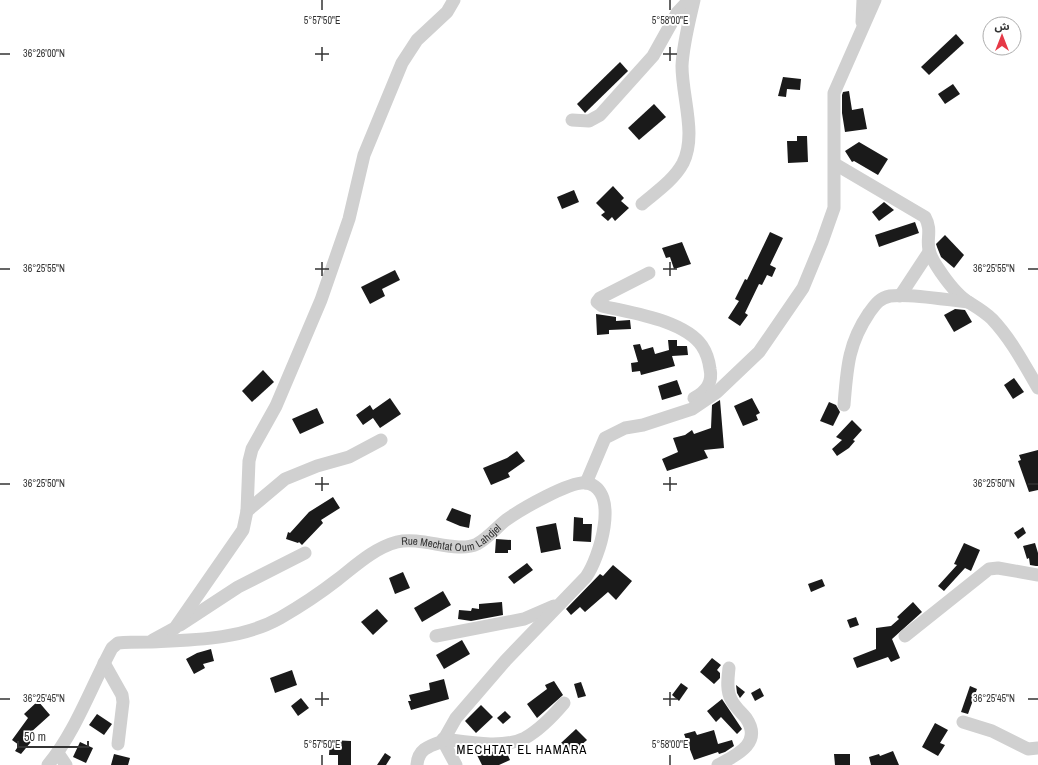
<svg xmlns="http://www.w3.org/2000/svg" width="1038" height="765" font-family="'Archivo Narrow','Noto Sans Arabic',sans-serif">
<rect width="100%" height="100%" fill="#fff"/>
<!-- building -->
<g fill="#1a1a1a">
<path d="M956,34L964,43L929,75L921,67Z"/>
<path d="M620,62L628,71L585,113L577,104Z"/>
<path d="M783,77L801,79L800,90L787,89L786,97L778,96Z"/>
<path d="M953,84L960,94L945,104L938,94Z"/>
<path d="M849,91L852,110L863,108L867,129L845,132L842,113V95L843,92Z"/>
<path d="M654,104L666,117L639,140L628,128Z"/>
<path d="M797,136H807L808,162L788,163L787,141H797Z"/>
<path d="M859,142L888,159L878,175L854,161L852,162L845,151Z"/>
<path d="M613,186L624,198L621,201L629,208L615,221L612,217L608,221L601,215L605,212L596,203Z"/>
<path d="M574,190L579,202L562,209L557,197Z"/>
<path d="M884,202L894,210L879,221L872,212Z"/>
<path d="M915,222L919,233L879,247L875,235Z"/>
<path d="M770,232L783,238L770,265L776,268L772,277L767,275L762,285L759,284L745,313L748,315L740,326L728,318L739,301L735,299L745,279L747,280Z"/>
<path d="M945,235L964,255L954,268L941,257L937,247L936,244Z"/>
<path d="M682,242L691,264L674,269L670,257L666,258L662,248Z"/>
<path d="M395,270L400,280L382,289L385,296L370,304L361,287Z"/>
<path d="M955,309L965,310L972,322L954,332L944,315Z"/>
<path d="M596,314L616,317V321L630,320L631,329L609,330V334L597,335Z"/>
<path d="M668,340H677V346H687L688,355L672,356L675,366L641,375L640,371L632,372L631,363L638,362L633,345L640,344L642,350L653,347L655,354L669,350Z"/>
<path d="M263,370L274,382L252,402L242,391Z"/>
<path d="M1014,378L1024,392L1013,399L1004,385Z"/>
<path d="M677,380L682,394L662,400L658,386Z"/>
<path d="M390,398L401,414L380,428L373,418L363,425L356,415L370,405L373,410Z"/>
<path d="M752,398L760,413L756,415L758,420L743,426L734,406Z"/>
<path d="M720,400L724,448L704,450L708,458L667,471L662,459L678,452L673,438L685,435L692,430L694,434L711,428L712,405Z"/>
<path d="M829,402L836,405L840,412L833,426L820,421Z"/>
<path d="M317,408L324,423L300,434L292,419Z"/>
<path d="M852,420L862,430L853,440L855,441L849,448L837,456L832,449L842,440L836,437Z"/>
<path d="M1038,450V490L1029,492L1018,461L1021,460L1019,455Z"/>
<path d="M517,451L525,461L508,473L510,477L491,485L483,468L507,458Z"/>
<path d="M333,497L340,508L321,520L323,523L302,545L299,542L298,543L286,539L288,532L290,533L309,512Z"/>
<path d="M452,508L471,515L469,528L460,526L446,520Z"/>
<path d="M574,517L583,518V524H592L591,542L573,541Z"/>
<path d="M556,523L561,549L541,553L536,527Z"/>
<path d="M1023,527L1026,533L1018,539L1014,533Z"/>
<path d="M496,539L511,540V550H508V553H495Z"/>
<path d="M964,543L980,550L971,571L965,568L944,591L938,586L957,565L954,564Z"/>
<path d="M1035,543L1038,553V566H1036L1030,565L1029,558L1027,559L1023,546Z"/>
<path d="M527,563L533,570L514,584L508,577Z"/>
<path d="M613,565L632,581L616,600L608,592L585,612L580,607L571,615L566,609L600,574L603,576Z"/>
<path d="M403,572L410,588L395,594L389,578Z"/>
<path d="M822,579L825,586L811,592L808,584Z"/>
<path d="M443,591L451,605L422,622L414,608Z"/>
<path d="M502,602L503,615L471,621L458,619L459,610L471,611L472,608L479,609V604Z"/>
<path d="M913,602L922,612L892,639L900,658L891,662L888,657L857,668L853,658L876,649V628L891,626L899,619L897,617Z"/>
<path d="M377,609L388,621L373,635L361,622Z"/>
<path d="M856,617L859,625L850,628L847,620Z"/>
<path d="M462,640L470,654L444,669L436,655Z"/>
<path d="M211,649L214,661L203,664L205,668L194,674L186,659L197,653Z"/>
<path d="M712,658L721,665L717,670L720,673V678L714,684L700,672Z"/>
<path d="M292,670L297,685L275,693L270,678Z"/>
<path d="M444,679L449,699L411,710L408,701H411L409,695L430,690L429,683Z"/>
<path d="M554,681L563,695L537,718L527,704L547,689L545,685Z"/>
<path d="M581,682L586,696L578,698L574,684Z"/>
<path d="M681,683L688,688L679,701L672,695Z"/>
<path d="M736,685L745,692L740,698L737,693Z"/>
<path d="M970,686L977,689L968,714L961,712Z"/>
<path d="M760,688L764,696L755,701L751,693Z"/>
<path d="M301,698L309,708L298,716L291,706Z"/>
<path d="M722,699L742,729L737,734L721,717L716,722L707,711Z"/>
<path d="M38,701L50,715L30,733L35,737L21,754L15,751L19,745L12,740L28,718L24,714Z"/>
<path d="M481,705L493,717L476,733L465,721Z"/>
<path d="M505,711L511,717L503,724L497,718Z"/>
<path d="M97,714L112,724L104,735L89,725Z"/>
<path d="M935,723L948,730L940,743L945,745L938,756L922,747Z"/>
<path d="M576,729L587,740L571,754L561,743Z"/>
<path d="M714,730L718,744L732,740L734,746L725,752L719,754L718,752L694,760L684,734L695,731L697,735Z"/>
<path d="M330,740L351,741V765H338V755H329Z"/>
<path d="M80,742L93,748L86,763L73,757Z"/>
<path d="M506,751L510,760L499,765H482L477,755L485,752Z"/>
<path d="M893,751L899,765H871L869,757L879,754L880,756Z"/>
<path d="M385,753L391,757L386,765H377Z"/>
<path d="M114,754L130,758L128,765H111Z"/>
<path d="M834,754H850V765H835Z"/>
</g>
<g fill="none" stroke-linecap="round" stroke-linejoin="round">
<!-- minor -->
<g stroke="#d0d0d0" stroke-width="13">
<path d="M862,22L863,0"/>
<path d="M572,120L589,121L600,115L653,56L677,13L689,0"/>
<path d="M835,164L925,217C933,231 925,241 930,253C932,260 938,268 942,274C949,284 959,297 970,303C978,308 985,312 992,319C1011,339 1024,364 1038,388"/>
<path d="M642,204C656,192 674,180 683,163C697,135 682,97 682,66C683,44 689,22 694,0"/>
<path d="M649,273L600,298L597,302L602,306C631,313 684,320 702,346C706,352 709,361 710,369C713,382 706,392 694,398"/>
<path d="M900,296L929,252"/>
<path d="M844,405C847,368 848,344 869,313C875,305 879,298 890,296C909,293 947,300 968,302"/>
<path d="M586,483L605,438L625,428L643,425L692,409L717,392L759,352L803,288L822,242L834,208V93L875,0"/>
<path d="M247,511L285,479L317,466L349,457L381,440"/>
<path d="M180,625L238,587L305,553"/>
<path d="M436,636L524,619L554,606"/>
<path d="M905,636L989,569L998,568L1038,575"/>
<path d="M153,640L175,628L243,530L247,511L249,461L252,449L276,406L321,300L349,219L364,155L402,63L417,40L447,12L454,0"/>
<path d="M104,663L122,695L123,702L118,744"/>
<path d="M963,722L992,731L1028,749L1038,748"/>
<path d="M443,739C467,742 503,749 525,738C541,729 553,716 564,703"/>
<path d="M58,753L66,765"/>
<path id="s1" d="M48,765C76,731 91,687 112,648L118,643C128,642 139,642 149,642C192,640 241,640 280,618C299,607 319,594 337,580C355,566 374,548 397,542C422,536 457,554 477,544C488,538 496,528 506,520C520,510 571,480 587,483C621,491 599,559 586,577L506,660L456,718L443,741L456,765"/>
<path d="M417,765C418,749 429,746 443,741"/>
<path d="M718,765C737,755 763,743 746,718C741,712 734,706 731,699C726,690 728,678 729,668"/>
</g>
</g>
<!-- ticks -->
<path fill="none" stroke="#333" stroke-width="1.5" d="M322,0V10M670,0V10M322,47V61M670,47V61M0,54H10M315,54H329M663,54H677M322,262V276M670,262V276M0,269H10M315,269H329M663,269H677M1028,269H1038M322,477V491M670,477V491M0,484H10M315,484H329M663,484H677M1028,484H1038M322,692V706M670,692V706M0,699H10M315,699H329M663,699H677M1028,699H1038M322,755V765M670,755V765"/>
<g text-anchor="middle" dominant-baseline="central" stroke-width="4" stroke-linejoin="round" paint-order="stroke">
<!-- street labels -->
<g font-size="11" fill="#333" stroke="#fff">
<text stroke="none"><textPath href="#s1" startOffset="504">Rue Mechtat Oum Lahdjel</textPath></text>
</g>
<!-- quarter labels -->
<g font-size="13" letter-spacing="1" fill="#000" stroke="#fff">
<text x="522" y="749">MECHTAT EL HAMARA</text>
</g>
</g>
<g font-size="10" text-anchor="middle" fill="#333" stroke="#fff" stroke-width="4" stroke-linejoin="round" paint-order="stroke">
<text x="322" y="24">5°57'50"E</text>
<text x="670" y="24">5°58'00"E</text>
<text x="44" y="57">36°26'00"N</text>
<text x="44" y="272">36°25'55"N</text>
<text x="994" y="272">36°25'55"N</text>
<text x="44" y="487">36°25'50"N</text>
<text x="994" y="487">36°25'50"N</text>
<text x="44" y="702">36°25'45"N</text>
<text x="994" y="702">36°25'45"N</text>
<text x="322" y="748">5°57'50"E</text>
<text x="670" y="748">5°58'00"E</text>
</g>
<!-- north arrow -->
<g transform="translate(1002 36)"><circle r="19" fill="#ffffff" stroke="#adadad"/>
<path d="M0-3L7 15L0 10L-7 15Z" fill="#e63946"/>
<text y="-6" font-size="11" font-weight="bold" text-anchor="middle" fill="#333333">ش</text>
</g>
<!-- scale -->
<path d="M18 741v6h70v-6" fill="none" stroke="#333333" stroke-width="2"/>
<text x="24" y="741" font-size="12" fill="#333333" stroke="#ffffff" stroke-width="3" paint-order="stroke">50 m</text>
</svg>
